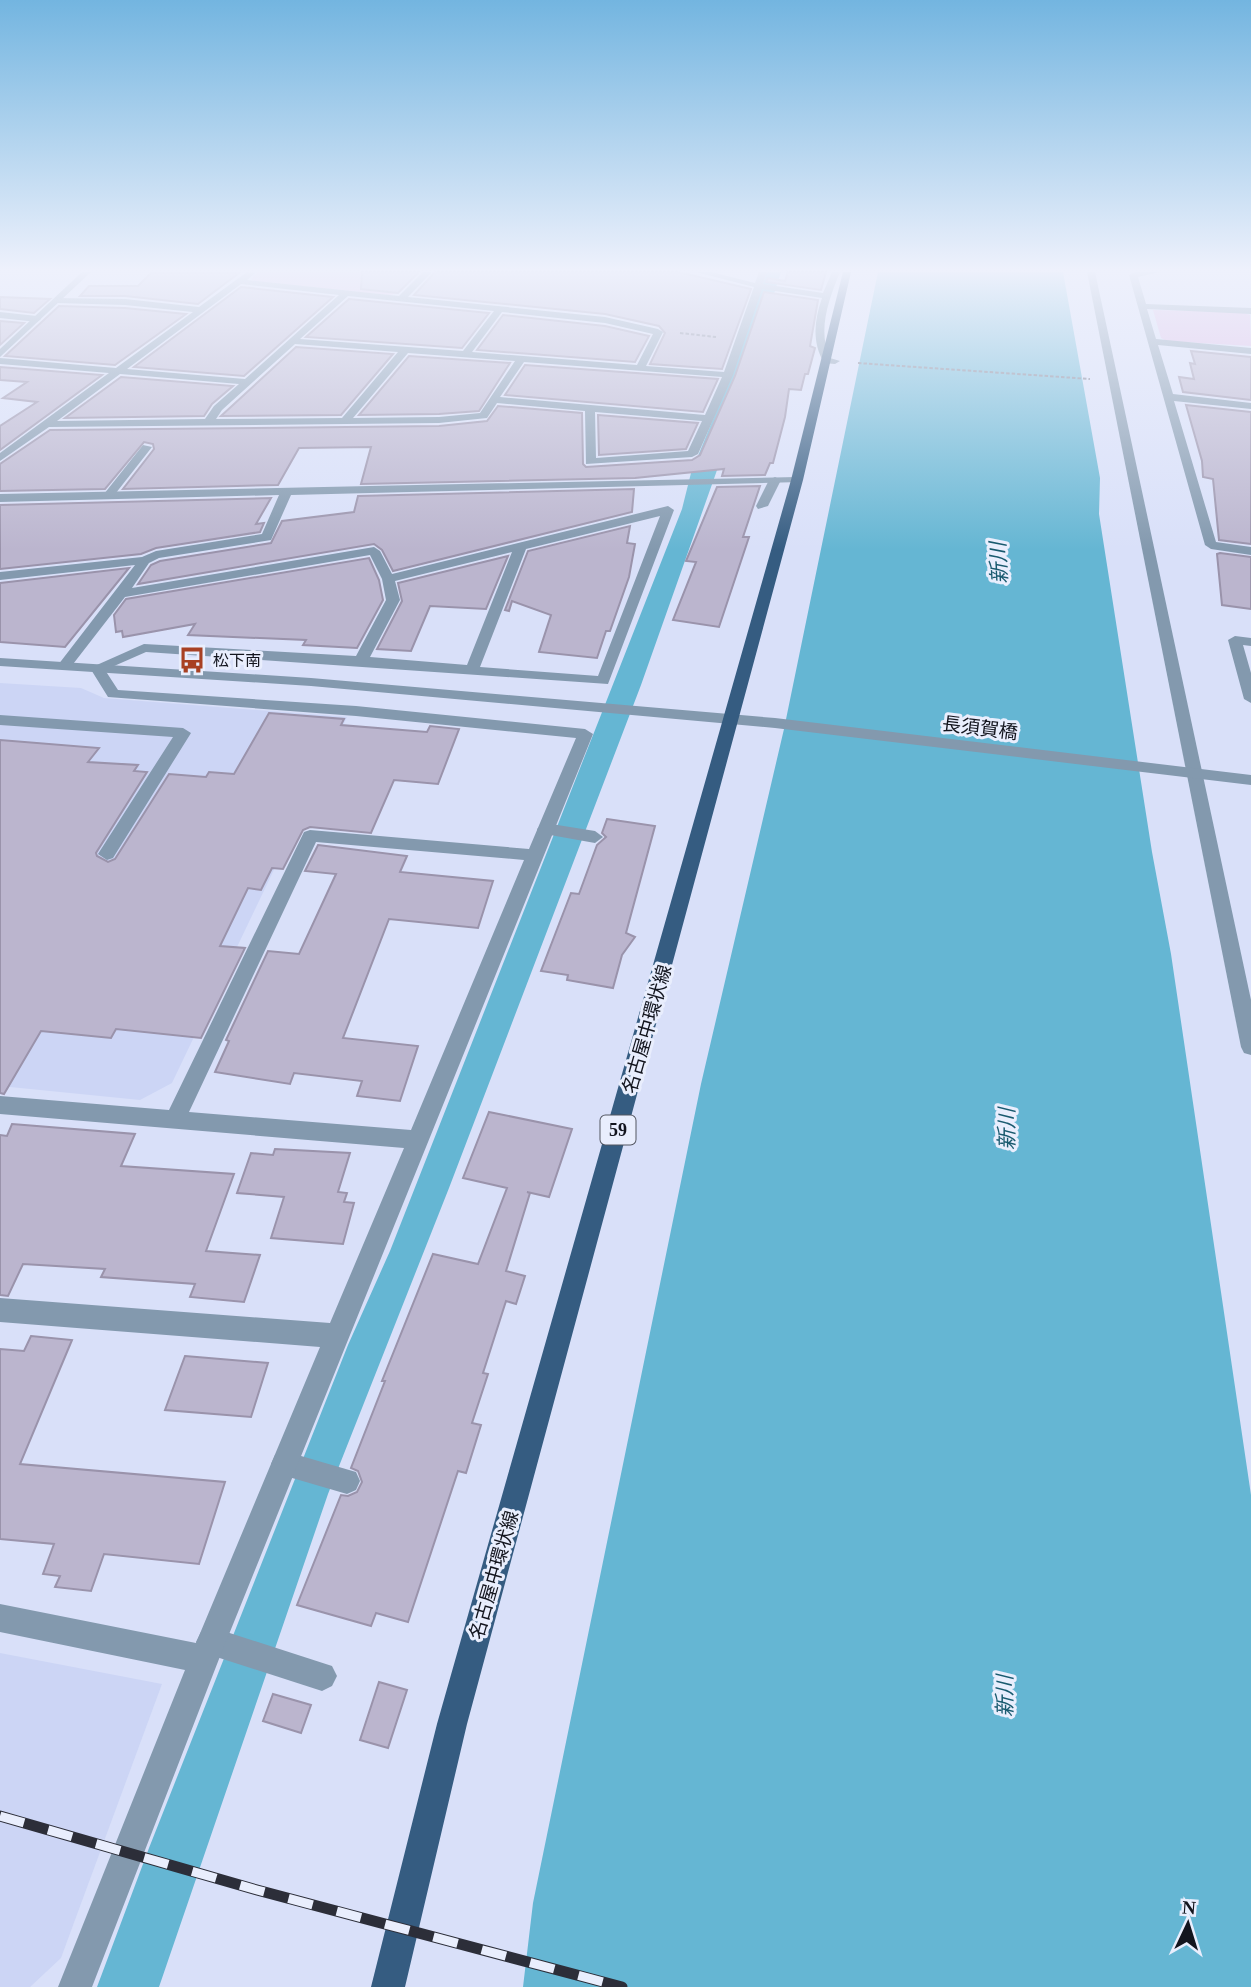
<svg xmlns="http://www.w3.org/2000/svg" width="1251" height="1987" font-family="'Times New Roman','Noto Sans JP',serif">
<rect width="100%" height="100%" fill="#d9e0f9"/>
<!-- built -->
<g fill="#ccd5f5">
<path d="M0,683L81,688L104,698L347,717L172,1083L140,1100L0,1086Z"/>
<path d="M0,1653L162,1684L61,1958L30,1987H0Z"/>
</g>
<!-- green -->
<g fill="#dfb8e4">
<path d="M258,272H419L398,293L389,295L254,281L251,279Z"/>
<path d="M1153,310L1242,312L1250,315L1251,346L1167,341L1161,338Z"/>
</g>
<!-- water -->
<g fill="#65b6d3">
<path d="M767,272H781L716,473L641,685L449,1188L328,1494L159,1987H97L149,1848L348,1345L390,1251L682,509L691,473L731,375Z"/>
<path d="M878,272H1063L1100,478L1099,514L1152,852L1171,954L1251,1495V1987H523L533,1903L701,1084L784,729Z"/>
</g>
<!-- building -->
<g fill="#bbb5ce" stroke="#9a93ab" stroke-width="2">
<path d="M362,272H419L398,293L361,289Z"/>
<path d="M435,272H678L751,289L722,369L650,364L665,333L659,326L605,314L414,295Z"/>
<path d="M788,272H826L821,290L766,282L768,278L785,281Z"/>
<path d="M151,273H239L198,304L125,296H80L89,286H138Z"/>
<path d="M241,287L333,297L244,376L134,367Z"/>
<path d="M764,292L818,300L810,346L815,348L808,374H805L801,390L789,389L785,417L773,463H770L765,475L722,476L724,469L635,478L361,484L371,447L299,448L278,485L123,489L154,449L153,444L144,442L105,489L0,491V464L50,430L439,426L487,421L498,406L582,413L583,464L586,467L692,460L700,455L735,376Z"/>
<path d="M0,297L50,299L34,313L0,309Z"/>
<path d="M349,299L489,313L462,348L306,337Z"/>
<path d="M59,306L125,308L186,314L115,365L5,356Z"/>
<path d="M503,315L605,326L649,336L635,362L477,350Z"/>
<path d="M0,321L24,323L0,345Z"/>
<path d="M296,347L393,354L341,415L221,416Z"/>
<path d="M1191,351L1251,357V400L1183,392L1179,377L1194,379L1190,363L1195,364Z"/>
<path d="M409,356L510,363L479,411L439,414L359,415Z"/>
<path d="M525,365L718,379L703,412L505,395Z"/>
<path d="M0,367L102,375L0,450V426L37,402L3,398L27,382L0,380Z"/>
<path d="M121,377L233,386L212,404L204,416L65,418Z"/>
<path d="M1186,405L1251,412V544L1219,540L1213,479L1203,477L1202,461Z"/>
<path d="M598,415L698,423L686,449L599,455Z"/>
<path d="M760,486L743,537H749L719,627L673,620L696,562L686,561L717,487Z"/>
<path d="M634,489L632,512L393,571L382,550L374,544L138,584L151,565L160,561L271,543L282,521L354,512L358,496Z"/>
<path d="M271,498L256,524L264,523L260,532L156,548L141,554L0,569V505Z"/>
<path d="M630,526L627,543L635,544L629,577L610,631H606L597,658L539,652L551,615L512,601L509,611L505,610L528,551Z"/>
<path d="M1220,553L1251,557V609L1222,605L1217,554Z"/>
<path d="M508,556L486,609L430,606L411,651L377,649L402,601L398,583Z"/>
<path d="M369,558L379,580L383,600L357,648L303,645L306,640L188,635L195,624L123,637L122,631L116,632L114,615L126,599Z"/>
<path d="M129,568L65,647L0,642V583Z"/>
<path d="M269,713L344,719L341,725L427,732L430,726L459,729L438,784L394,780L371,833L310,827L303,830L283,869L272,868L261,890L248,888L220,946L245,948L201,1038L116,1029L111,1038L41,1031L4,1094L0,1093V740L99,748L88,762L138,765L134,771L147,772L96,853L97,856L108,862L115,859L169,774L206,777L209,772L234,774Z"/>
<path d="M607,819L655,826L626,933L635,937L622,955L613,988L567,980L568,975L541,971L571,893L579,894L597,845L606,837L602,833Z"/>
<path d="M318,845L407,856L400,872L493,881L478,928L389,919L343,1038L418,1046L400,1101L357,1096L362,1081L294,1073L290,1084L215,1072L229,1041L226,1040L268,951L299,954L336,874L305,871Z"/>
<path d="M489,1112L572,1129L549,1197L527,1192L530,1193L506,1271L525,1276L516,1304L506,1301L483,1373L488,1374L472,1423L481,1425L466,1473L458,1471L408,1622L376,1613L371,1626L297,1605L341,1495L348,1496L357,1492L362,1482L358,1471L351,1468L385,1381H382L433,1254L478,1264L507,1188L463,1178Z"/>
<path d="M12,1124L135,1134L121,1166L234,1174L206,1251L260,1255L244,1302L190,1297L195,1284L101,1277L105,1269L23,1264L8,1296L0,1295V1135L7,1136Z"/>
<path d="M275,1149L350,1153L338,1192L347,1193L344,1202L354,1203L343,1244L271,1238L284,1197L237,1193L251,1153L273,1155Z"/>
<path d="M31,1336L72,1340L20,1464L225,1482L199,1564L104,1554L91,1591L55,1587L60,1576L43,1574L54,1544L0,1539V1349L24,1351Z"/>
<path d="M185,1356L268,1363L251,1417L165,1410Z"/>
<path d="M379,1682L407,1690L388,1748L360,1740Z"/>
<path d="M273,1694L311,1705L301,1733L263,1721Z"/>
</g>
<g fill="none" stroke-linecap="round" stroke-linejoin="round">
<!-- path -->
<g stroke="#747889" stroke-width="2" stroke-dasharray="3.5 2" stroke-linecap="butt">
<path d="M680,333L716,337"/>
<path d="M858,363L1090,379"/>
</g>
<!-- service -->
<g fill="#8399ae" fill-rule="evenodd">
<path d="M143,445L152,447L112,498H104V494Z"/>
<path d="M775,477L781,480L768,506L758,509L756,506L769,480Z"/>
<path d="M0,715L183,728L191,733L113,858L107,860L98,854L173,737L0,725Z"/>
<path d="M545,823L595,831L603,837L595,843L539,833L537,829Z"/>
<path d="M284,1451L356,1472L360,1481L356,1490L347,1494L275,1473L271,1464L275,1455Z"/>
<path d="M211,1627L332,1666L337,1676L332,1686L322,1691L201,1652L196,1642L201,1632Z"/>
</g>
<!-- minor -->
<g fill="#8399ae" fill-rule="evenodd">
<path d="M247,272L255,273L247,280L399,296L423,272H432L408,297L605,317L658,329L663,332L646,366L724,372L754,287L696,272H711L755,283L759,272H767L763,284L823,293L832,272H840C829,299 817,330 830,358L840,361L835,364L824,363C812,342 814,321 822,298L762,289L733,375L698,454L692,457L586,464L585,411L497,403L487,418L439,423L49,427L0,461V453L109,373L0,364V358L116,368L193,312L125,305L57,303L54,298L125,299L199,307ZM241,284L339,295L245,379L127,369ZM348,296L494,311L463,351L300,339ZM502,312L605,323L653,334L637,365L472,352ZM295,344L398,352L342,418L216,419L222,410ZM408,353L515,361L480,413L439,417L353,418ZM524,362L722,377L705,415L500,397ZM120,374L239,384L214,406L205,419L57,421ZM595,412L702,421L688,451L596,458Z"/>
<path d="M1087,272H1095L1251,1000V1055L1244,1053L1241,1047Z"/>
<path d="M1135,272H1159L1138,277L1146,304L1251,308V314L1147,309L1156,339L1251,348V354L1158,345L1173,394L1251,403V409L1174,401L1216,542L1251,547V555L1211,549L1205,545L1129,275Z"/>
<path d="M0,312L37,316L41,319L37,322L0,318Z"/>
<path d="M797,477L801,478V482L291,495L271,540L159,558L149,563L132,588L374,547L380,551L392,574L668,506L674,510L608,684L146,652L105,670L118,690L356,706L585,729L593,734L219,1659L92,1987H58L185,1670L0,1632V1604L196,1643L320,1347L0,1322V1298L330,1323L404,1148L0,1114V1096L169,1110L304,832L310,830L529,849L576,738L356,716L108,697L90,668L144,644L356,656L386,600L382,579L370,555L125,597L70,668L65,669L58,665L135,565L0,580V572L142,557L156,551L262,534L279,495L0,502V494ZM660,516L598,676L480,667L526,549ZM512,552L467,665L370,657L400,600L395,581ZM316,842L524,860L411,1130L189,1112Z"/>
<path d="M1235,636L1251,638V646L1243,645L1251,673V703L1244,699L1228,640Z"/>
</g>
<!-- tertiary -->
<g fill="#8399ae" fill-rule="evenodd">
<path d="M82,272H91L0,357V349Z"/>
<path d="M0,658L311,678L775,718L1251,775V785L775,728L311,686L0,666Z"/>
</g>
<!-- primary -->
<path fill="#355c81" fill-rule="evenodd" d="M843,272H851L803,480L467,1724L405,1987H371L437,1724L791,480Z"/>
<!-- rail casing -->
<g stroke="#2c2e39" stroke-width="11">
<path id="rail" d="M0,1816L257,1890L622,1987"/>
</g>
<!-- rail -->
<use href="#rail" stroke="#e9eefd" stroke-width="9" stroke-dasharray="25" stroke-linecap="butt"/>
</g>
<!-- sky -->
<linearGradient id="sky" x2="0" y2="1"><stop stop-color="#73b5e0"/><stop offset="0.49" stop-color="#eef1fc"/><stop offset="1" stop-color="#eef1fc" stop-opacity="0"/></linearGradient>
<rect width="1251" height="550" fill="url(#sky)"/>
<!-- icons -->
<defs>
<g id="bus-bare" transform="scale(2.1)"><path d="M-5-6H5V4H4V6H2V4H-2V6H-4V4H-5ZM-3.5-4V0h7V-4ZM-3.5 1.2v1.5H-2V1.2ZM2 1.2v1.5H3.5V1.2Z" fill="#a84023" stroke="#e9eefd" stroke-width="2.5" paint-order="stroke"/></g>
</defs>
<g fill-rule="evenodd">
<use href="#bus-bare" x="192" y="660"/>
</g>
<g text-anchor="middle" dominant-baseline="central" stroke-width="6" stroke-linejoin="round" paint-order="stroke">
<!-- far-poi labels -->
<g font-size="16" fill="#13151e" stroke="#e9eefd" text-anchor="start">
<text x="213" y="660">松下南</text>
</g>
<!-- shield labels -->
<rect fill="#e9eefd" stroke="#535661" stroke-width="2" x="600.5" y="1115.5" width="35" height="29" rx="5"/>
<g font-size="18" font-weight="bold" fill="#13151e">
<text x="618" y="1130">59</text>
</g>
<!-- street labels -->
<g font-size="19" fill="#13151e" stroke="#e9eefd">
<text transform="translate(980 728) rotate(7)">長須賀橋</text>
<text transform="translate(647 1029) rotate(-74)">名古屋中環状線</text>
<text transform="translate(494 1575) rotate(-74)">名古屋中環状線</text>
</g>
<!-- water labels -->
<g font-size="21" font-style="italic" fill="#195a6f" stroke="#e9eefd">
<text transform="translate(999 563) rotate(-93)">新川</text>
<text transform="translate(1007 1129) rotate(-90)">新川</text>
<text transform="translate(1005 1696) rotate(-90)">新川</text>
</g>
</g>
<!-- north arrow -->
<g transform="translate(1188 1924) rotate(4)" stroke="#e9eefd" stroke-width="5" paint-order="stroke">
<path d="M0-5L12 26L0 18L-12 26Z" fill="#13151e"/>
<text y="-10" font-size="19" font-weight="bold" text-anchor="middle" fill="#13151e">N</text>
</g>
</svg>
